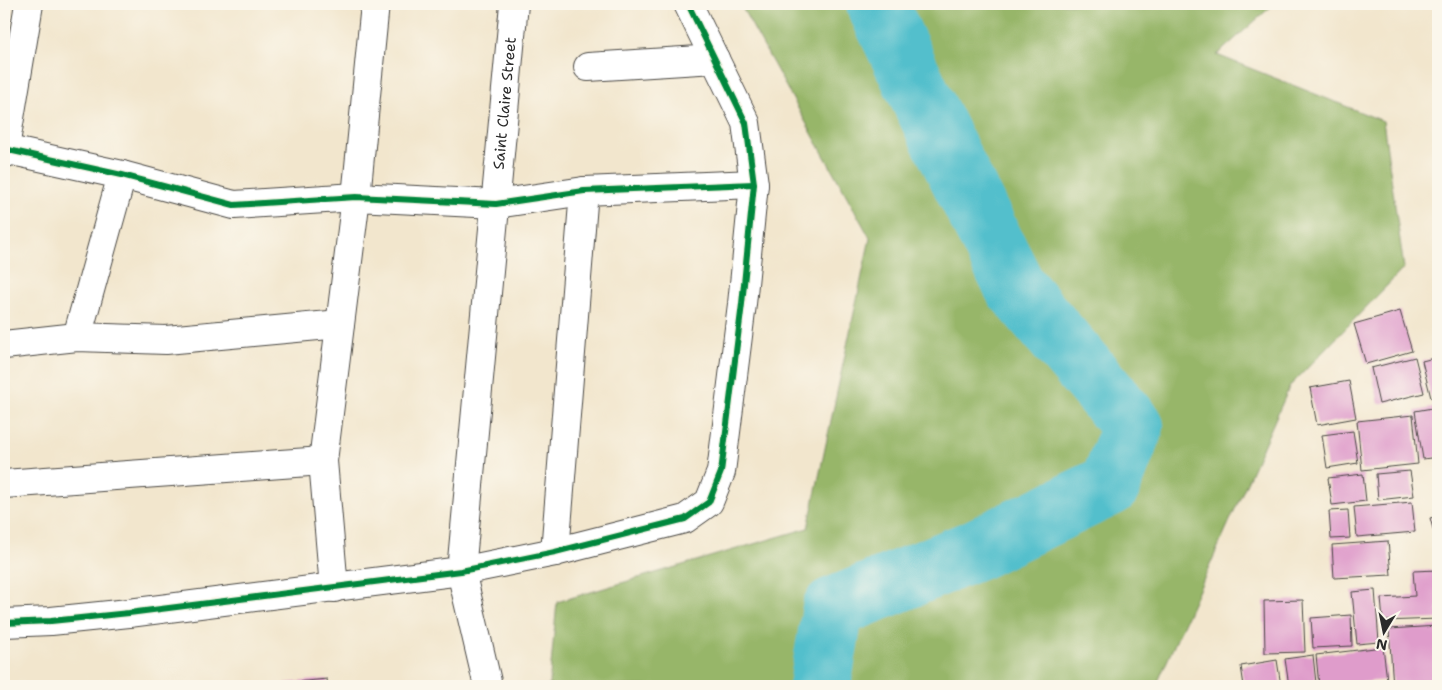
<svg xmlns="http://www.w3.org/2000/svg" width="1442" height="690" font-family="'Shantell Sans',sans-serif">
<rect width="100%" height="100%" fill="#fbf7ec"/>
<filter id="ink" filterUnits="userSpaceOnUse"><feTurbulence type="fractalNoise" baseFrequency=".02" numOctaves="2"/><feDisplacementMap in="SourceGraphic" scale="10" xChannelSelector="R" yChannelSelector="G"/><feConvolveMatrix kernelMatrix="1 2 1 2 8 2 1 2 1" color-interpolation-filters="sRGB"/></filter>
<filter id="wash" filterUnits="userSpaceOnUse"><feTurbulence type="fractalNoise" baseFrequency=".0096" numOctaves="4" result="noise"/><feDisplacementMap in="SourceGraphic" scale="20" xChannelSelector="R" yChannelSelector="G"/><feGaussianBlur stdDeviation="1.12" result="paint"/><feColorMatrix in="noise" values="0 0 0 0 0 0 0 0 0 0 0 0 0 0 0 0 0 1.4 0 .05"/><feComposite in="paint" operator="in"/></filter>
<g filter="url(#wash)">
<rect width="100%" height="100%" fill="#f2e6cd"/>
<!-- forest -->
<path fill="#97b669" stroke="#61704a" d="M740,4H1274L1217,55L1383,121L1404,268L1290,386L1156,686H549L557,602L808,528L870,238Z"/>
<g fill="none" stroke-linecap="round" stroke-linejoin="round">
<!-- river -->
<path stroke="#53bfcc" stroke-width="62" d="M820,686L833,608L978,549L1110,485L1133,426L1015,287L923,102L877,4"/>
</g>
<g id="blocks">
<!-- building -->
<g fill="#df9ccb">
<path d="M1400,311L1412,351L1366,364L1354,324Z"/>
<path d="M1415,357L1424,393L1379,404L1371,368Z"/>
<path d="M1438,357V396L1431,398L1422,361Z"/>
<path d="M1349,381L1356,418L1317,425L1310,388Z"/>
<path d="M1438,407V457L1423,459L1415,411Z"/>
<path d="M1413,415L1418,464L1362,470L1357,421Z"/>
<path d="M1353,431L1358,463L1327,468L1322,435Z"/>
<path d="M1410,471L1414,496L1378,500L1376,474Z"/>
<path d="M1363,474L1366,501L1332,505L1328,478Z"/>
<path d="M1412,502L1415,532L1357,537L1354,507Z"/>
<path d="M1348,510L1350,538L1331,539L1329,511Z"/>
<path d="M1438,516V547L1430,518Z"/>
<path d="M1388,541L1391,575L1334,578L1332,545Z"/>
<path d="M1438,570V619L1383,621L1381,598L1415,596L1413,571Z"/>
<path d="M1375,590L1379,642L1357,644L1352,592Z"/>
<path d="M1303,600L1305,652L1265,653L1264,601Z"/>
<path d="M1351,615L1352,646L1313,648L1311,618Z"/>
<path d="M1438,626V686H1393L1389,629Z"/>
<path d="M1383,647L1387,680L1319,686L1316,655Z"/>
<path d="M1313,655L1316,683L1289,686L1285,659Z"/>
<path d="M1277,660L1281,686H1244L1241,666Z"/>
<path d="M327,679L328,686H286L285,683Z"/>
</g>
</g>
</g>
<g filter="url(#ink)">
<use href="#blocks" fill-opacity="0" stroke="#494743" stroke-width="1"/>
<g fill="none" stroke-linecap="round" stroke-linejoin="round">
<!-- street casing -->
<g stroke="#494743" stroke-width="30">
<g id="street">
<path d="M588,67L715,59"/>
<path d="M4,149L122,175L234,205L356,197L496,204L584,191L754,184"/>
<path d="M4,154L29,4"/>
<path d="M77,337L122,175"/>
<path d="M4,345L77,337L166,340L340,324"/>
<path d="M4,484L323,461"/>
<path d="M555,552L584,191"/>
<path d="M334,588L323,461L356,197L375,4"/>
<path d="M4,623L51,621L129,613L461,571L555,552L685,519L709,502L721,472L742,304L754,184L746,123L688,4"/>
<path id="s1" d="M488,686L461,571L514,4"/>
</g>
</g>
<!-- street -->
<use href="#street" stroke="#fff" stroke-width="28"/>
<!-- cycleway casing -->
<g stroke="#fbf7ec" stroke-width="9">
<g id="cycleway">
<path d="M4,149L122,175L234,205L356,197L496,204L584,191L754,184"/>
<path d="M4,623L51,621L129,613L461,571L555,552L685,519L709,502L721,472L742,304L754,184L746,123L688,4"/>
</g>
</g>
<!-- cycleway -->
<use href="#cycleway" stroke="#00873e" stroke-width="6"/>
</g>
</g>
<g text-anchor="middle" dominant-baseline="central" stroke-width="4" stroke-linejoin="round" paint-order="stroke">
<!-- street labels -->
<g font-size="15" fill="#2b2b2b" stroke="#fbf7ec">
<text stroke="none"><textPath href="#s1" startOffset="588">Saint Claire Street</textPath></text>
</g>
</g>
<!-- margin -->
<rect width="1442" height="690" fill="none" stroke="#fbf7ec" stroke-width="20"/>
<!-- north arrow -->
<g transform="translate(1384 632) rotate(190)" stroke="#fbf7ec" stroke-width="4" paint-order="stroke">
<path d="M0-4L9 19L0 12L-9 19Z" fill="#2b2b2b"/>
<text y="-8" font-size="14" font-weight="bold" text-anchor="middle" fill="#2b2b2b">N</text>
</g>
</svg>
